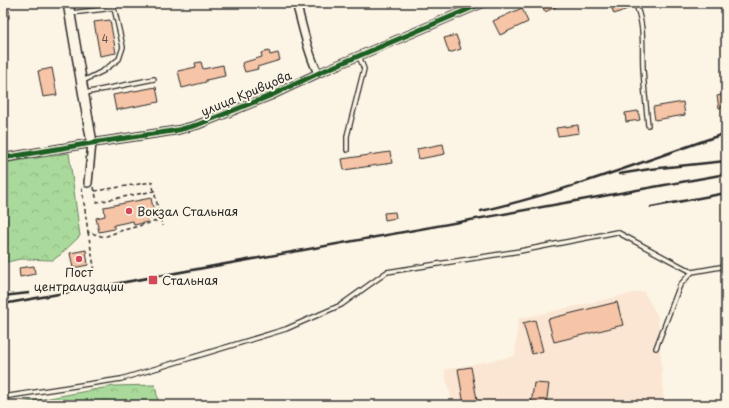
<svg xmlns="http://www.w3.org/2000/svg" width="729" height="408" font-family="'Playpen Sans',sans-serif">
<defs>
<pattern id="forest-crowns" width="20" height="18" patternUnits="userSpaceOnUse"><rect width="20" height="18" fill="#a9da9b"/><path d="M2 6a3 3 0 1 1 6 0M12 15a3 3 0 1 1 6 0" fill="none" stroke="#92bb86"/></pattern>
</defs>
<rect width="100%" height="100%" fill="#fcf5e5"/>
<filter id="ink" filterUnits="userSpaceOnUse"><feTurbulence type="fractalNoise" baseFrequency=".025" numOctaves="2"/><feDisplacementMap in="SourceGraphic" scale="8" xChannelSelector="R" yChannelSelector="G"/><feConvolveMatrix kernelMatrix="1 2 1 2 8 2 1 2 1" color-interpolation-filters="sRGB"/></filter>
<g filter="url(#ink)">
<!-- built -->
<path fill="#fae6d2" d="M643,291L658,316L664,405H453L444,370L515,356L518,319Z"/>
<!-- forest -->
<g fill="url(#forest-crowns)" stroke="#6a8263">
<path d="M69,153L80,236L60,255L53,260L20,259L3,263V163Z"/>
<path d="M155,385L159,405H12L114,386Z"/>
</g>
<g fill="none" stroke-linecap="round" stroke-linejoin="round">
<!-- stream -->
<path stroke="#608799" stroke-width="2.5" d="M718,3L726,15"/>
</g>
<!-- building -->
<g fill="#f6c4a6" stroke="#2b2b2b">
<path d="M541,3H564L545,12Z"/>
<path d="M610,3H628L630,8L614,14Z"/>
<path d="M522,8L528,22L500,35L493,21Z"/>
<rect x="3" y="10" width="6" height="8"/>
<path d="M110,20L116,53L100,56L94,22Z"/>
<path d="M456,35L461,49L449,53L444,38Z"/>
<path d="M269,51L270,55L278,53L280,60L257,67L258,69L245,72L242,63L262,57L261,53Z"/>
<path d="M201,62L203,69L223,65L225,76L206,80V82L182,88L178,71L196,67L195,63Z"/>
<path d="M52,68L57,95L43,97L38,71Z"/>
<path d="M156,87L159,102L116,110L113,95Z"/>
<path d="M726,94V106L719,108L717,96Z"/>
<path d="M683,102L685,115L655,120L653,107Z"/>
<path d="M638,111L640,120L626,122L625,113Z"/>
<path d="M578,125L579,133L558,136L556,128Z"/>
<path d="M443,144L445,154L419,159L417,149Z"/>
<path d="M390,152L392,163L344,170L342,159Z"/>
<path d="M151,198L155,217L147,219L148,222L134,225L133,221L114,225V229L99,232L96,218L105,216L104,207Z"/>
<path d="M395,212L396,218L385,220L384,213Z"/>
<path d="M86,250L88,265L73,268L70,253Z"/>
<path d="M34,266L35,274L20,277L19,268Z"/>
<path d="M617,302L623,325L554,342L548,319Z"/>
<path d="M535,320L543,351L532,354L523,323Z"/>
<path d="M471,367L478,405H464L458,369Z"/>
<path d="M534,383L549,384L546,405H531Z"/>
</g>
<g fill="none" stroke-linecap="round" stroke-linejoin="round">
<!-- service casing -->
<g stroke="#2b2b2b" stroke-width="6">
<g id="service">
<path d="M635,3C645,25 642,45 643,68C644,87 646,106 648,125"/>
<path d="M71,13L114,8V3"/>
<path d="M83,81L103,71L119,59L123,47L114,8"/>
<path d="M85,93L154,79"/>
<path d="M347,150V136L364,69L359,56"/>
<path d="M656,348L680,285L692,272L726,266"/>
<path d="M3,397L121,379L286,329L341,305L387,272L520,251L617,232L692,272"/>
</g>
</g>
<!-- minor casing -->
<g stroke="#2b2b2b" stroke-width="10">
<g id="minor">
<path d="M296,3C303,26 307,52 318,73"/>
<path d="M3,158L92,143L166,132L178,130L197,125L272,95L321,72L483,3"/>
<path d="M88,183L92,143"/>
</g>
</g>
<!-- tertiary casing -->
<g stroke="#2b2b2b" stroke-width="12">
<path id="tertiary" d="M68,3L92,143"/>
</g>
<!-- path -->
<g stroke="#2b2b2b" stroke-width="1.5" stroke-dasharray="4 3" stroke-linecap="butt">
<path d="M94,187L97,202L154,191L161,220"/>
<path d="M82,188L88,232L104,237L120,231L161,220L162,226"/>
<path d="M95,191L152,182L154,191"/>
<path d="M88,232L95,272"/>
</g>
<!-- service -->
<use href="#service" stroke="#fcf5e5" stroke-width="3.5"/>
<!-- minor -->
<use href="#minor" stroke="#fcf5e5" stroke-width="7"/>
<!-- tertiary -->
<use href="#tertiary" stroke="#fcf5e5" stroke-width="9"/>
<!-- rail -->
<g stroke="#2b2b2b" stroke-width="2.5">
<path d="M619,174L650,169L726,161"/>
<path d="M651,207L726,193"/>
<path d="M481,211C565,192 645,161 726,133"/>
<path d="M3,296L29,293"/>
<path d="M3,304L726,174"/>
</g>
<!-- cycleway casing -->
<g stroke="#fcf5e5" stroke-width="8">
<path id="cycleway" d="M3,158L92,143L166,132L178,130L197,125L272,95L321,72L483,3"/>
</g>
<!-- cycleway -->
<use href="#cycleway" stroke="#1b5e20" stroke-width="5"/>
</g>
</g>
<!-- markers -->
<g fill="#d1495b" stroke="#fcf5e5" stroke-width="1.5">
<circle cx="129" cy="211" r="4"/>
<circle cx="79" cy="259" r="4"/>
<rect x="148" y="275" width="10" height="10" rx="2"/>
</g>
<g text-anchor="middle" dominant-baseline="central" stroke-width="4" stroke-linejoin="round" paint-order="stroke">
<!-- number labels -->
<g font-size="10" fill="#5e514a">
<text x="105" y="38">4</text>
</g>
<!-- street labels -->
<g font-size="12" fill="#2b2b2b" stroke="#fcf5e5">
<text transform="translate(246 93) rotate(-23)">улица Кривцова</text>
</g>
<!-- poi labels -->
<g font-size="12" fill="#2b2b2b" stroke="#fcf5e5" text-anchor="start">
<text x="137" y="211">Вокзал Стальная</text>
<text x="79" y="272" text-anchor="middle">Пост<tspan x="79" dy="14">централизации</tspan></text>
<text x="162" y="280">Стальная</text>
</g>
</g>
<!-- margin -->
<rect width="729" height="408" fill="none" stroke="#fcf5e5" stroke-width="16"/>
<rect x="8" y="8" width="713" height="392" fill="none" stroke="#2b2b2b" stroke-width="1.5" filter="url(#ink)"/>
</svg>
